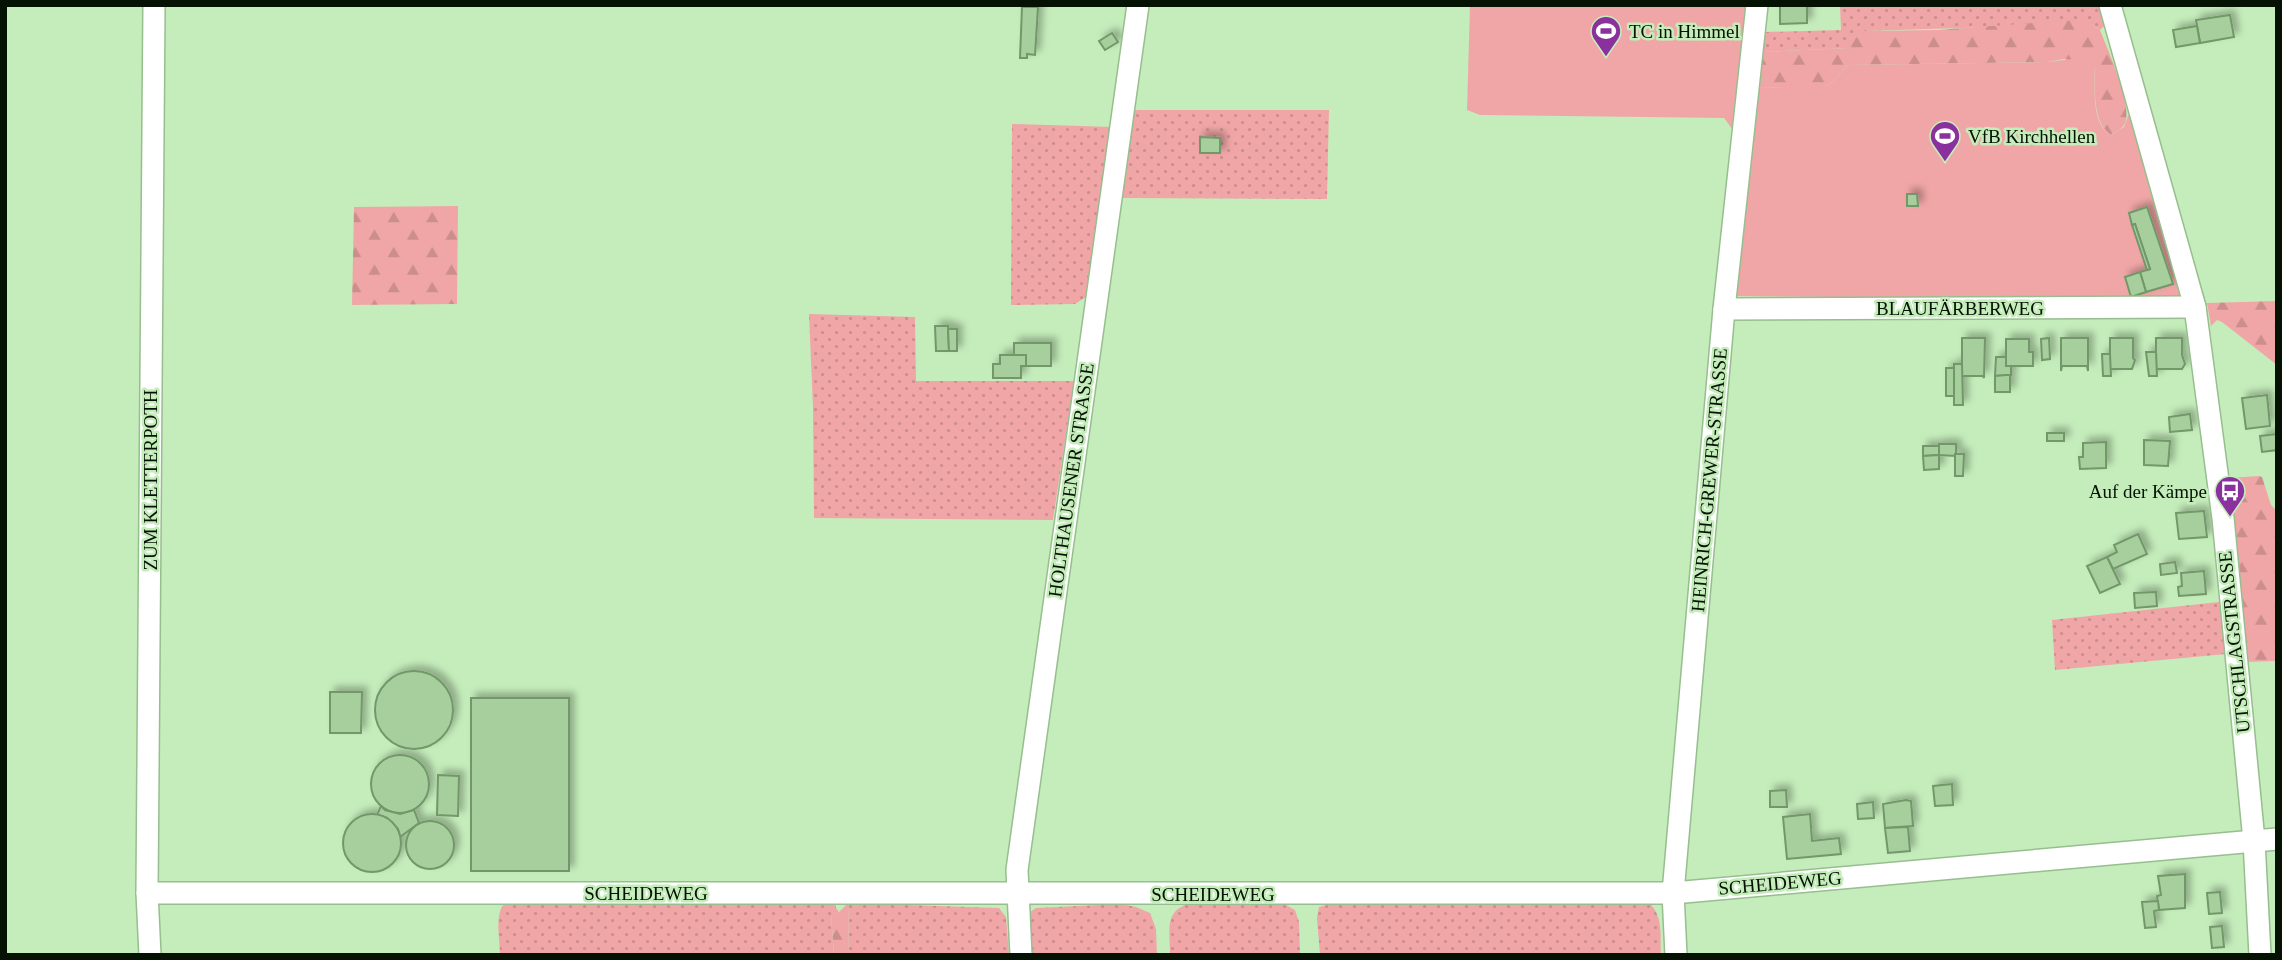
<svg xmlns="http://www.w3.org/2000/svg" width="2282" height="960" font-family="'Times New Roman',serif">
<defs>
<pattern id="grass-dots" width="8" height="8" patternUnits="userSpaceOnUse" patternTransform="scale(1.75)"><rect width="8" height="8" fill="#f0a6a6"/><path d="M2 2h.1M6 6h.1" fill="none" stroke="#cc8e8d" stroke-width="1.8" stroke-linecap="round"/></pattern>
<pattern id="forest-firs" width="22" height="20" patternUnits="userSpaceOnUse" patternTransform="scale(1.75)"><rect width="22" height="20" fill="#f0a6a6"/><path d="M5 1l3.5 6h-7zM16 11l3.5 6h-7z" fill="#cc8e8d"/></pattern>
<filter id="shadow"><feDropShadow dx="5" dy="-5" stdDeviation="3.5" flood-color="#0004"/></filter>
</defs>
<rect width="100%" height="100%" fill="#c5edbb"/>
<!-- grass -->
<g fill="url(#grass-dots)">
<path d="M1840,5H2099L2105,25L2100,30L2091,24L1865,31L1849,48L1763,52L1765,32L1841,30Z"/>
<path d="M1134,110H1329L1327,199L1120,198Z"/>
<path d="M1012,124L1113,127L1089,286L1086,297L1075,304L1011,305Z"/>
<path d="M809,314L915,317L916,381H1074L1053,520L814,518L813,408Z"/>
<path d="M2219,602L2226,654L2055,670L2052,620Z"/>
<path d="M1646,900C1664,914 1660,934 1661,955H1320L1317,918L1319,907L1330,904Z"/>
<path d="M1195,902L1286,905L1295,910L1299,922L1300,955H1170C1170,928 1163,909 1195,902Z"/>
<path d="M505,903H835L836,908L839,912L831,916L834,955H500C500,940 494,913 505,903Z"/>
<path d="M848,903L999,908L1006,917L1009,955H849Z"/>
<path d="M1121,904L1136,907L1150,913L1156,929L1157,955H1026L1027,914L1036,908Z"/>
</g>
<!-- forest -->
<g fill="url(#forest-firs)">
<path d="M2077,20L2091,24L2100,30C2107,48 2135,110 2124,125C2122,129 2115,132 2111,135C2091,122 2096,87 2094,66L2064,59L2048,62L1848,65L1829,85L1815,89L1754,87L1758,57L1763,52L1848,48L1853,35L1864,31L1937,30Z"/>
<path d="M458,206L457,304L352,305L354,207Z"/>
<path d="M2277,301V365L2222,322L2217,320L2211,326L2207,303Z"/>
<path d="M2259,476L2262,477L2271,505L2277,511V661L2246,662L2228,478Z"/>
<path d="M848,903L849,955H834L831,915L839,912Z"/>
</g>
<!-- garden -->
<g fill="#f0a6a6">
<path d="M1470,5H1750L1733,130L1724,118L1480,115L1467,110Z"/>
<path d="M2080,58L2091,60L2094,66C2096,87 2090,123 2111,135L2124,127L2128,116L2133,114L2182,291L2177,300L1731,296L1754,87L1815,88L1829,85L1848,65L2048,62Z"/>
</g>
<!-- building -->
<g fill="#a7cf9e" stroke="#729769" stroke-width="2" filter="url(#shadow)">
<path d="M1780,5H1807V23L1780,24Z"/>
<path d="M1022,7H1038L1035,55L1027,54V58H1020Z"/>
<path d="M2230,15L2234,37L2200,43L2196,20Z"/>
<path d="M2197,26L2200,43L2176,47L2173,30Z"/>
<path d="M1112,33L1118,42L1105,50L1099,41Z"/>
<path d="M1200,137L1220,138V153H1200Z"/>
<path d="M1907,194H1917L1918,206H1907Z"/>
<path d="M2147,207L2173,284L2146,292L2140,272L2150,269L2135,224L2132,225L2129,213Z"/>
<path d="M2135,224L2150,269L2147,270L2132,225Z"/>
<path d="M2140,272L2146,292L2131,297L2125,277Z"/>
<path d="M935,326H948L949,351H936Z"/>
<path d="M948,329H957V351H949Z"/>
<path d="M1962,338H1985L1984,378L1983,376H1963L1962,378Z"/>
<path d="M2049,338L2050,359L2042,360L2041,339Z"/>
<path d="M2061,338H2088V371L2087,366H2062L2061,371Z"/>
<path d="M2110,338H2133V358L2135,360L2132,369H2110Z"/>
<path d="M2156,338H2182V355L2185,364L2182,369H2156Z"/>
<path d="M2006,339H2029V352H2033V366H2006Z"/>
<path d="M1014,343H1051V366H1026V355H1014Z"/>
<path d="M2146,352H2156L2157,376H2149Z"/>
<path d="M2102,354H2110L2111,376H2103Z"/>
<path d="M1000,355H1026V366H1021V378H993V364H1000Z"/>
<path d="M1996,357H2006V366H2011V375L1995,376Z"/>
<path d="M1954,364H1962L1963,405H1954Z"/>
<rect x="1946" y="368" width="8" height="28"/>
<path d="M2006,375H2010V392H1995V376Z"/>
<path d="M2267,395L2270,426L2246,429L2242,398Z"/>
<path d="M2190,414L2192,430L2170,432L2169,417Z"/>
<rect x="2047" y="433" width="17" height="8"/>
<path d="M2277,434V450L2262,452L2260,436Z"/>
<path d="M2144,440L2170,441L2168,466L2144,465Z"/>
<path d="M2106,442V468L2080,469L2079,457H2083V443Z"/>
<path d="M1939,444H1956V456L1939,455Z"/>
<path d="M1923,446H1939V455L1923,456Z"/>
<path d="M1955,454H1964L1963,476H1955Z"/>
<path d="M1939,455V469L1924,470L1923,456Z"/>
<path d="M2204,511L2207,537L2179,539L2176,513Z"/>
<path d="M2138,534L2147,554L2113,569L2107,557L2117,552L2114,545Z"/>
<path d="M2107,557L2120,584L2100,593L2087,566Z"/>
<path d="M2175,562L2177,573L2161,575L2160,564Z"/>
<path d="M2204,571L2206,594L2179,596L2178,587L2182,586L2181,573Z"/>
<path d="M2156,592L2157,606L2135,608L2134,593Z"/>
<circle cx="414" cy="710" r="39"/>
<path d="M330,692H362L361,733H330Z"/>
<rect x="471" y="698" width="98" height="173"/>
<circle cx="400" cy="784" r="29"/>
<path d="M438,775L459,776L458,816L437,815Z"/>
<path d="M1952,784L1953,805L1935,806L1933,786Z"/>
<path d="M1786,790L1787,807H1770V791Z"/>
<path d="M1906,800L1911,801L1913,826L1885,828L1883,804Z"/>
<path d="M1873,802L1874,818L1858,819L1857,804Z"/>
<path d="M381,806L385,810L400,814L414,810L419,823L400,837L398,829L387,818L377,815Z"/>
<path d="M1810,814L1812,841L1839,838L1841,854L1787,859L1783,817Z"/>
<circle cx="372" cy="843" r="29"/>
<circle cx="430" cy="845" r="24"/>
<path d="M1908,827L1910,851L1888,853L1885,828Z"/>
<path d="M2185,874V908L2159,910L2157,896L2161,895L2158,876Z"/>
<path d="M2220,892L2222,913L2209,914L2207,893Z"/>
<path d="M2158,901L2159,910L2154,911L2156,927L2145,928L2142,902Z"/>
<path d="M2222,926L2224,947L2212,948L2210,927Z"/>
</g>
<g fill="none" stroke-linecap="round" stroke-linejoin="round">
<!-- minor casing -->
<g stroke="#97be8e" stroke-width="24">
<g id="minor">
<path d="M2110,5L2195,307L2223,518L2254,841L2260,955"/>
<path d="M1724,309L2195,307"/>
<path d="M147,893H1673L2277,839"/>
<path d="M150,955L147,893L154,5"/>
<path d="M1021,955L1017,870L1138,5"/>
<path d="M1676,955L1673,893L1724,309L1757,5"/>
</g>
</g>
<!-- minor -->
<use href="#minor" stroke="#fff" stroke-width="21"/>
</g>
<!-- icons -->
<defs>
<g id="stadium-pin" transform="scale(1.575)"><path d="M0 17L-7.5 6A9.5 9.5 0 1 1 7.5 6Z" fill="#8a319e" stroke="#c5edbb"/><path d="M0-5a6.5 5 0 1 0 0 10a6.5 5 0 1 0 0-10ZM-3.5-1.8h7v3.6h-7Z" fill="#fff"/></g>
<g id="bus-pin" transform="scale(1.575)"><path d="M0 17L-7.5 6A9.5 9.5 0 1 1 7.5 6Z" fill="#8a319e" stroke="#c5edbb"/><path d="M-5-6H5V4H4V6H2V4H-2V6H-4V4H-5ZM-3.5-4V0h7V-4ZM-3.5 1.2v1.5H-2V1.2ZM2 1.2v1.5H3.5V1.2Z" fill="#fff"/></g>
</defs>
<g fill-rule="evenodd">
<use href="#stadium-pin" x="1606" y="31"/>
<use href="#stadium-pin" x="1945" y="136"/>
<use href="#bus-pin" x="2230" y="491"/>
</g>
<g text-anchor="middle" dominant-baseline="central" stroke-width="5" stroke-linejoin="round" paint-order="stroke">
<!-- poi labels -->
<g font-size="19" fill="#051203" stroke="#c5edbb" text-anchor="start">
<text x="1629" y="31">TC in Himmel</text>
<text x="1968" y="136">VfB Kirchhellen</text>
<text x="2207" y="491" text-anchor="end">Auf der Kämpe</text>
</g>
<!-- street labels -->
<g font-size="19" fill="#051203" stroke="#c5edbb">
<text x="1960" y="308">BLAUFÄRBERWEG</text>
<text transform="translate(150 480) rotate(-90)">ZUM KLETTERPOTH</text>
<text transform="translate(1071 480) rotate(-82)">HOLTHAUSENER STRASSE</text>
<text transform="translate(1709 480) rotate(-85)">HEINRICH-GREWER-STRASSE</text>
<text transform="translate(2234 642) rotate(-96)">UTSCHLAGSTRASSE</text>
<text transform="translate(1780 883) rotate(-5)">SCHEIDEWEG</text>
<text x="646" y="893">SCHEIDEWEG</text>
<text x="1213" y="894">SCHEIDEWEG</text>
</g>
</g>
<!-- border -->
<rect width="2282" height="960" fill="none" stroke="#051203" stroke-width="14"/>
</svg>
